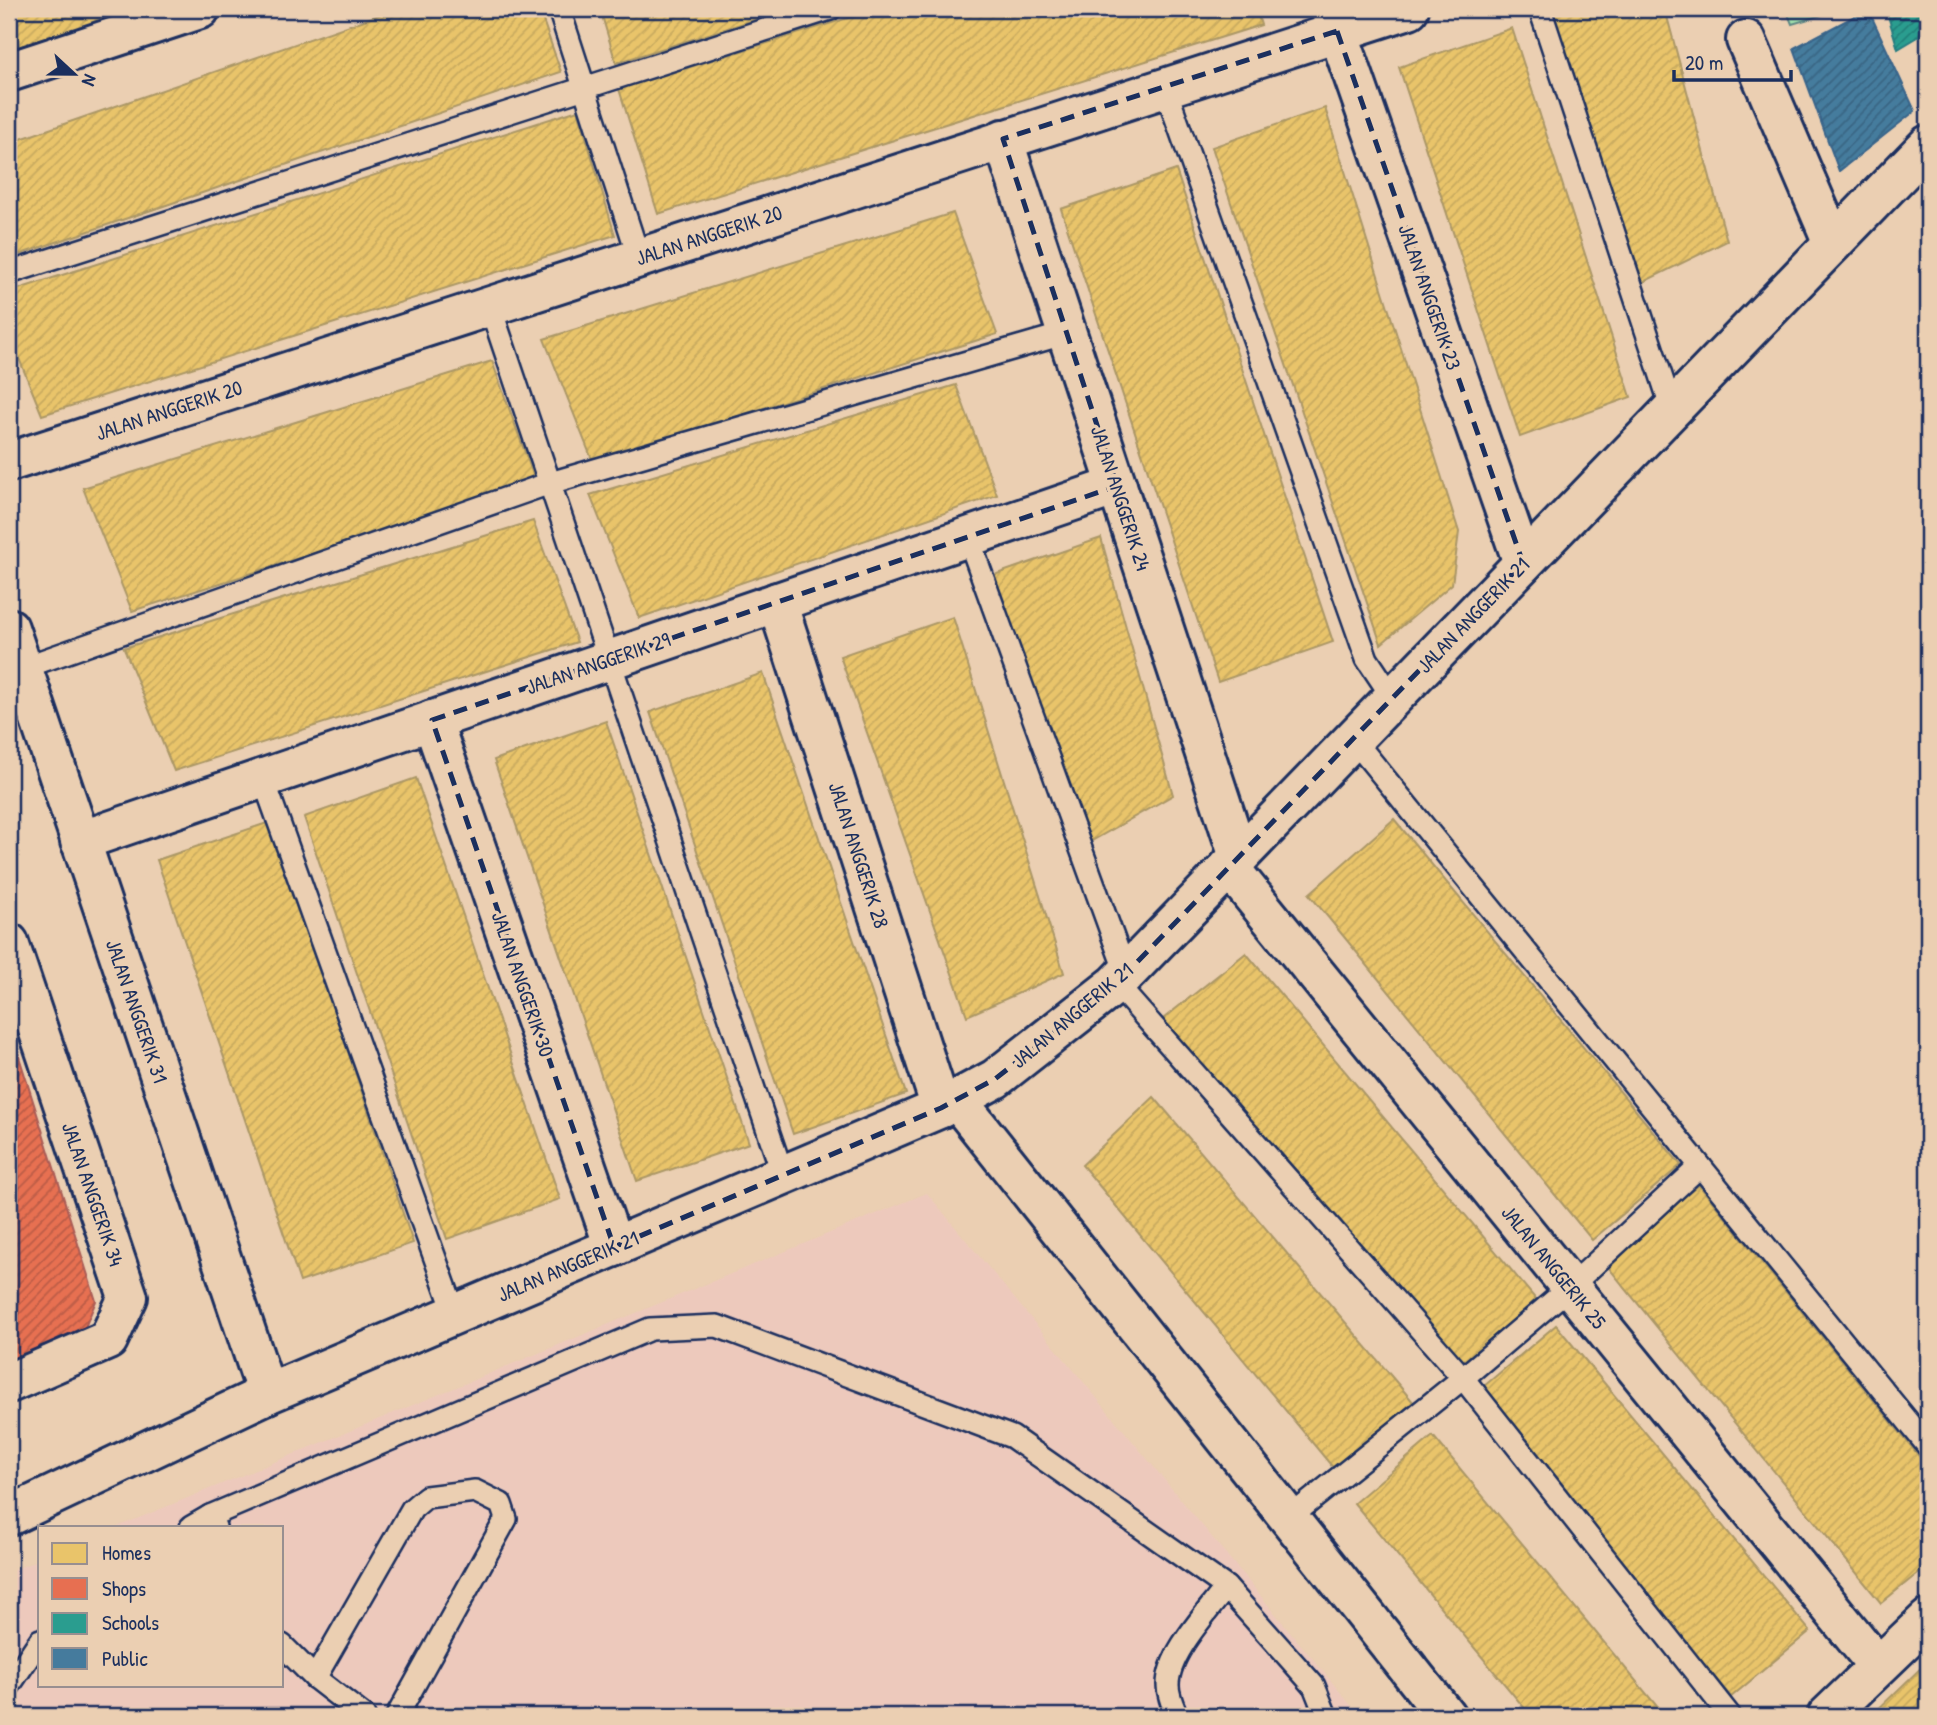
<svg xmlns="http://www.w3.org/2000/svg" width="1937" height="1725" font-family="'Patrick Hand',sans-serif">
<defs>
<pattern id="homes-hatch" width="6" height="6" patternUnits="userSpaceOnUse" patternTransform="scale(1.75)"><rect width="6" height="6" fill="#e9c46a"/><path d="M-1 1l2-2M0 6l6-6M5 7l2-2" fill="none" stroke="#c7a95e"/></pattern>
<pattern id="shops-hatch" width="6" height="6" patternUnits="userSpaceOnUse" patternTransform="scale(1.75)"><rect width="6" height="6" fill="#e76f51"/><path d="M-1 1l2-2M0 6l6-6M5 7l2-2" fill="none" stroke="#ba5c46"/></pattern>
<pattern id="schools-hatch" width="6" height="6" patternUnits="userSpaceOnUse" patternTransform="scale(1.75)"><rect width="6" height="6" fill="#2a9d8f"/><path d="M-1 1l2-2M0 6l6-6M5 7l2-2" fill="none" stroke="#238078"/></pattern>
<pattern id="public-hatch" width="6" height="6" patternUnits="userSpaceOnUse" patternTransform="scale(1.75)"><rect width="6" height="6" fill="#457b9d"/><path d="M-1 1l2-2M0 6l6-6M5 7l2-2" fill="none" stroke="#396583"/></pattern>
</defs>
<rect width="100%" height="100%" fill="#ebcfb2"/>
<filter id="ink" filterUnits="userSpaceOnUse"><feTurbulence type="fractalNoise" baseFrequency=".0143" numOctaves="2"/><feDisplacementMap in="SourceGraphic" scale="14" xChannelSelector="R" yChannelSelector="G"/><feConvolveMatrix kernelMatrix="1 2 1 2 8 2 1 2 1" color-interpolation-filters="sRGB"/></filter>
<g filter="url(#ink)">
<!-- built -->
<path fill="#edc9bc" d="M927,1193L1360,1716H9V1572L40,1559V1685H282V1527H117Z"/>
<!-- pitch -->
<path fill="#a1e2ac" stroke="#5e8885" stroke-width="2" d="M1786,9H1842L1792,24Z"/>
<!-- homes -->
<g fill="url(#homes-hatch)" stroke="#ab9766" stroke-width="2">
<path d="M9,9H145L17,52L9,27Z"/>
<path d="M396,9H539L561,72L9,258V143Z"/>
<path d="M600,9H789L616,63Z"/>
<path d="M877,9H1256L1261,25L658,214L619,89Z"/>
<path d="M1566,9H1665L1727,241L1633,287L1544,16Z"/>
<path d="M1512,28L1631,397L1520,437L1399,67Z"/>
<path d="M1325,108L1459,532L1452,584L1381,644L1212,147Z"/>
<path d="M578,110L615,235L42,415L9,334V292Z"/>
<path d="M1176,170L1333,642L1218,682L1061,209Z"/>
<path d="M953,213L997,334L593,462L544,339Z"/>
<path d="M492,361L536,483L132,611L83,488Z"/>
<path d="M956,385L997,495L639,618L590,495Z"/>
<path d="M533,521L577,642L174,771L124,648Z"/>
<path d="M1101,538L1173,795L1088,843L988,577Z"/>
<path d="M953,617L1064,973L967,1016L840,656Z"/>
<path d="M763,673L906,1094L793,1134L650,712Z"/>
<path d="M606,721L749,1143L637,1181L494,760Z"/>
<path d="M416,778L560,1199L447,1239L304,817Z"/>
<path d="M1394,819L1681,1165L1592,1240L1309,894Z"/>
<path d="M270,822L413,1243L300,1282L157,860Z"/>
<path d="M1246,953L1538,1302L1459,1369L1158,1023Z"/>
<path d="M1154,1097L1414,1403L1335,1470L1082,1165Z"/>
<path d="M1699,1185L1928,1467V1565L1881,1603L1604,1262Z"/>
<path d="M1556,1325L1810,1631L1731,1697L1477,1392Z"/>
<path d="M1433,1436L1665,1716H1531L1354,1503Z"/>
<path d="M1928,1661V1716H1871Z"/>
</g>
<!-- shops -->
<path fill="url(#shops-hatch)" stroke="#aa5c55" stroke-width="2" d="M9,1025L96,1301L78,1344L9,1367Z"/>
<!-- schools -->
<g fill="url(#schools-hatch)" stroke="#267c80" stroke-width="2">
<path d="M1886,9H1928V31L1898,49Z"/>
<path d="M9,27L17,52L9,54Z"/>
</g>
<!-- public -->
<path fill="url(#public-hatch)" stroke="#38648a" stroke-width="2" d="M1868,9L1915,111L1839,171L1794,48Z"/>
<g fill="none" stroke-linecap="round" stroke-linejoin="round">
<!-- service casing -->
<g stroke="#1b2f5e" stroke-width="26">
<g id="service">
<path d="M559,9L639,258"/>
<path d="M1540,9L1672,409"/>
<path d="M1165,87L1367,659L1393,698"/>
<path d="M9,273L830,9"/>
<path d="M490,306L783,1175"/>
<path d="M968,537L1126,973"/>
<path d="M22,668L550,483L1067,333"/>
<path d="M1353,739L1928,1446"/>
<path d="M263,778L455,1314"/>
<path d="M1116,984L1463,1378L1730,1716"/>
<path d="M210,1516L650,1329L717,1326L1012,1437L1226,1587L1314,1686L1326,1716"/>
<path d="M1289,1518L1463,1378L1570,1287L1700,1166"/>
<path d="M191,1527L210,1516L215,1527"/>
<path d="M282,1645L315,1678L364,1716"/>
<path d="M315,1678L412,1509L426,1497L475,1491L501,1504L506,1519L397,1716"/>
<path d="M9,1686L40,1640"/>
<path d="M1177,1716C1173,1706 1168,1696 1168,1685C1168,1653 1208,1612 1226,1587"/>
</g>
</g>
<!-- minor casing -->
<g stroke="#1b2f5e" stroke-width="44">
<g id="minor">
<path d="M1330,9L1523,563"/>
<path d="M1746,40L1833,243"/>
<path d="M9,72L200,9"/>
<path d="M1003,139L1239,857"/>
<path d="M9,462L1409,9"/>
<path d="M777,602L941,1108"/>
<path d="M432,720L614,1247"/>
<path d="M80,841L1117,486"/>
<path d="M1229,867L1878,1666"/>
<path d="M9,943L128,1297L108,1340L9,1383"/>
<path d="M957,1100L1446,1716"/>
<path d="M267,1394L941,1108L995,1079L1116,984L1928,145"/>
<path d="M1827,1716L1928,1619"/>
</g>
</g>
<!-- tertiary casing -->
<g stroke="#1b2f5e" stroke-width="44">
<path id="tertiary" d="M9,628L267,1394L9,1516"/>
</g>
<!-- service -->
<use href="#service" stroke="#ebcfb2" stroke-width="21"/>
<!-- minor -->
<use href="#minor" stroke="#ebcfb2" stroke-width="38"/>
<!-- tertiary -->
<use href="#tertiary" stroke="#ebcfb2" stroke-width="38"/>
</g>
</g>
<!-- marked area -->
<path fill="none" stroke="#1b2f5e" stroke-width="5" stroke-dasharray="14 9" stroke-linejoin="round" d="M1337,31L1523,563L1116,984L995,1079L941,1108L614,1247L432,720L1117,486L1003,139Z"/>
<g text-anchor="middle" dominant-baseline="central" stroke-width="7" stroke-linejoin="round" paint-order="stroke">
<!-- street labels -->
<g font-size="21" fill="#1b2f5e" stroke="#ebcfb2">
<text transform="translate(709 235) rotate(-18)">JALAN ANGGERIK 20</text>
<text transform="translate(1430 297) rotate(71)">JALAN ANGGERIK 23</text>
<text transform="translate(169 410) rotate(-18)">JALAN ANGGERIK 20</text>
<text transform="translate(1121 498) rotate(72)">JALAN ANGGERIK 24</text>
<text transform="translate(1473 615) rotate(-46)">JALAN ANGGERIK 21</text>
<text transform="translate(598 663) rotate(-19)">JALAN ANGGERIK 29</text>
<text transform="translate(859 855) rotate(72)">JALAN ANGGERIK 28</text>
<text transform="translate(523 984) rotate(71)">JALAN ANGGERIK 30</text>
<text transform="translate(137 1011) rotate(71)">JALAN ANGGERIK 31</text>
<text transform="translate(1072 1015) rotate(-40)">JALAN ANGGERIK 21</text>
<text transform="translate(93 1194) rotate(71)">JALAN ANGGERIK 34</text>
<text transform="translate(568 1266) rotate(-23)">JALAN ANGGERIK 21</text>
<text transform="translate(1554 1267) rotate(51)">JALAN ANGGERIK 25</text>
</g>
</g>
<!-- margin -->
<rect width="1937" height="1725" fill="none" stroke="#ebcfb2" stroke-width="35"/>
<rect x="18" y="18" width="1902" height="1690" fill="none" stroke="#1b2f5e" stroke-width="2.5" filter="url(#ink)"/>
<!-- legend -->
<rect x="38" y="1526" width="245" height="161" fill="#ebcfb2" stroke="#988f90" stroke-width="2"/>
<rect x="52" y="1543" width="35" height="21" fill="#e9c46a" stroke="#988f90" stroke-width="2"/>
<text x="102" y="1560" font-size="21" fill="#1b2f5e">Homes</text>
<rect x="52" y="1578" width="35" height="21" fill="#e76f51" stroke="#988f90" stroke-width="2"/>
<text x="102" y="1596" font-size="21" fill="#1b2f5e">Shops</text>
<rect x="52" y="1613" width="35" height="21" fill="#2a9d8f" stroke="#988f90" stroke-width="2"/>
<text x="102" y="1630" font-size="21" fill="#1b2f5e">Schools</text>
<rect x="52" y="1648" width="35" height="21" fill="#457b9d" stroke="#988f90" stroke-width="2"/>
<text x="102" y="1666" font-size="21" fill="#1b2f5e">Public</text>
<!-- north arrow -->
<g transform="translate(74 74) rotate(112)" stroke="#ebcfb2" stroke-width="5" paint-order="stroke">
<path d="M0-5L12 26L0 18L-12 26Z" fill="#1b2f5e"/>
<text y="-10" font-size="19" font-weight="bold" text-anchor="middle" fill="#1b2f5e">N</text>
</g>
<!-- scale -->
<path d="M1674 70v10h117v-10" fill="none" stroke="#1b2f5e" stroke-width="3.5"/>
<text x="1685" y="70" font-size="21" fill="#1b2f5e" stroke="#ebcfb2" stroke-width="5" paint-order="stroke">20 m</text>
</svg>
